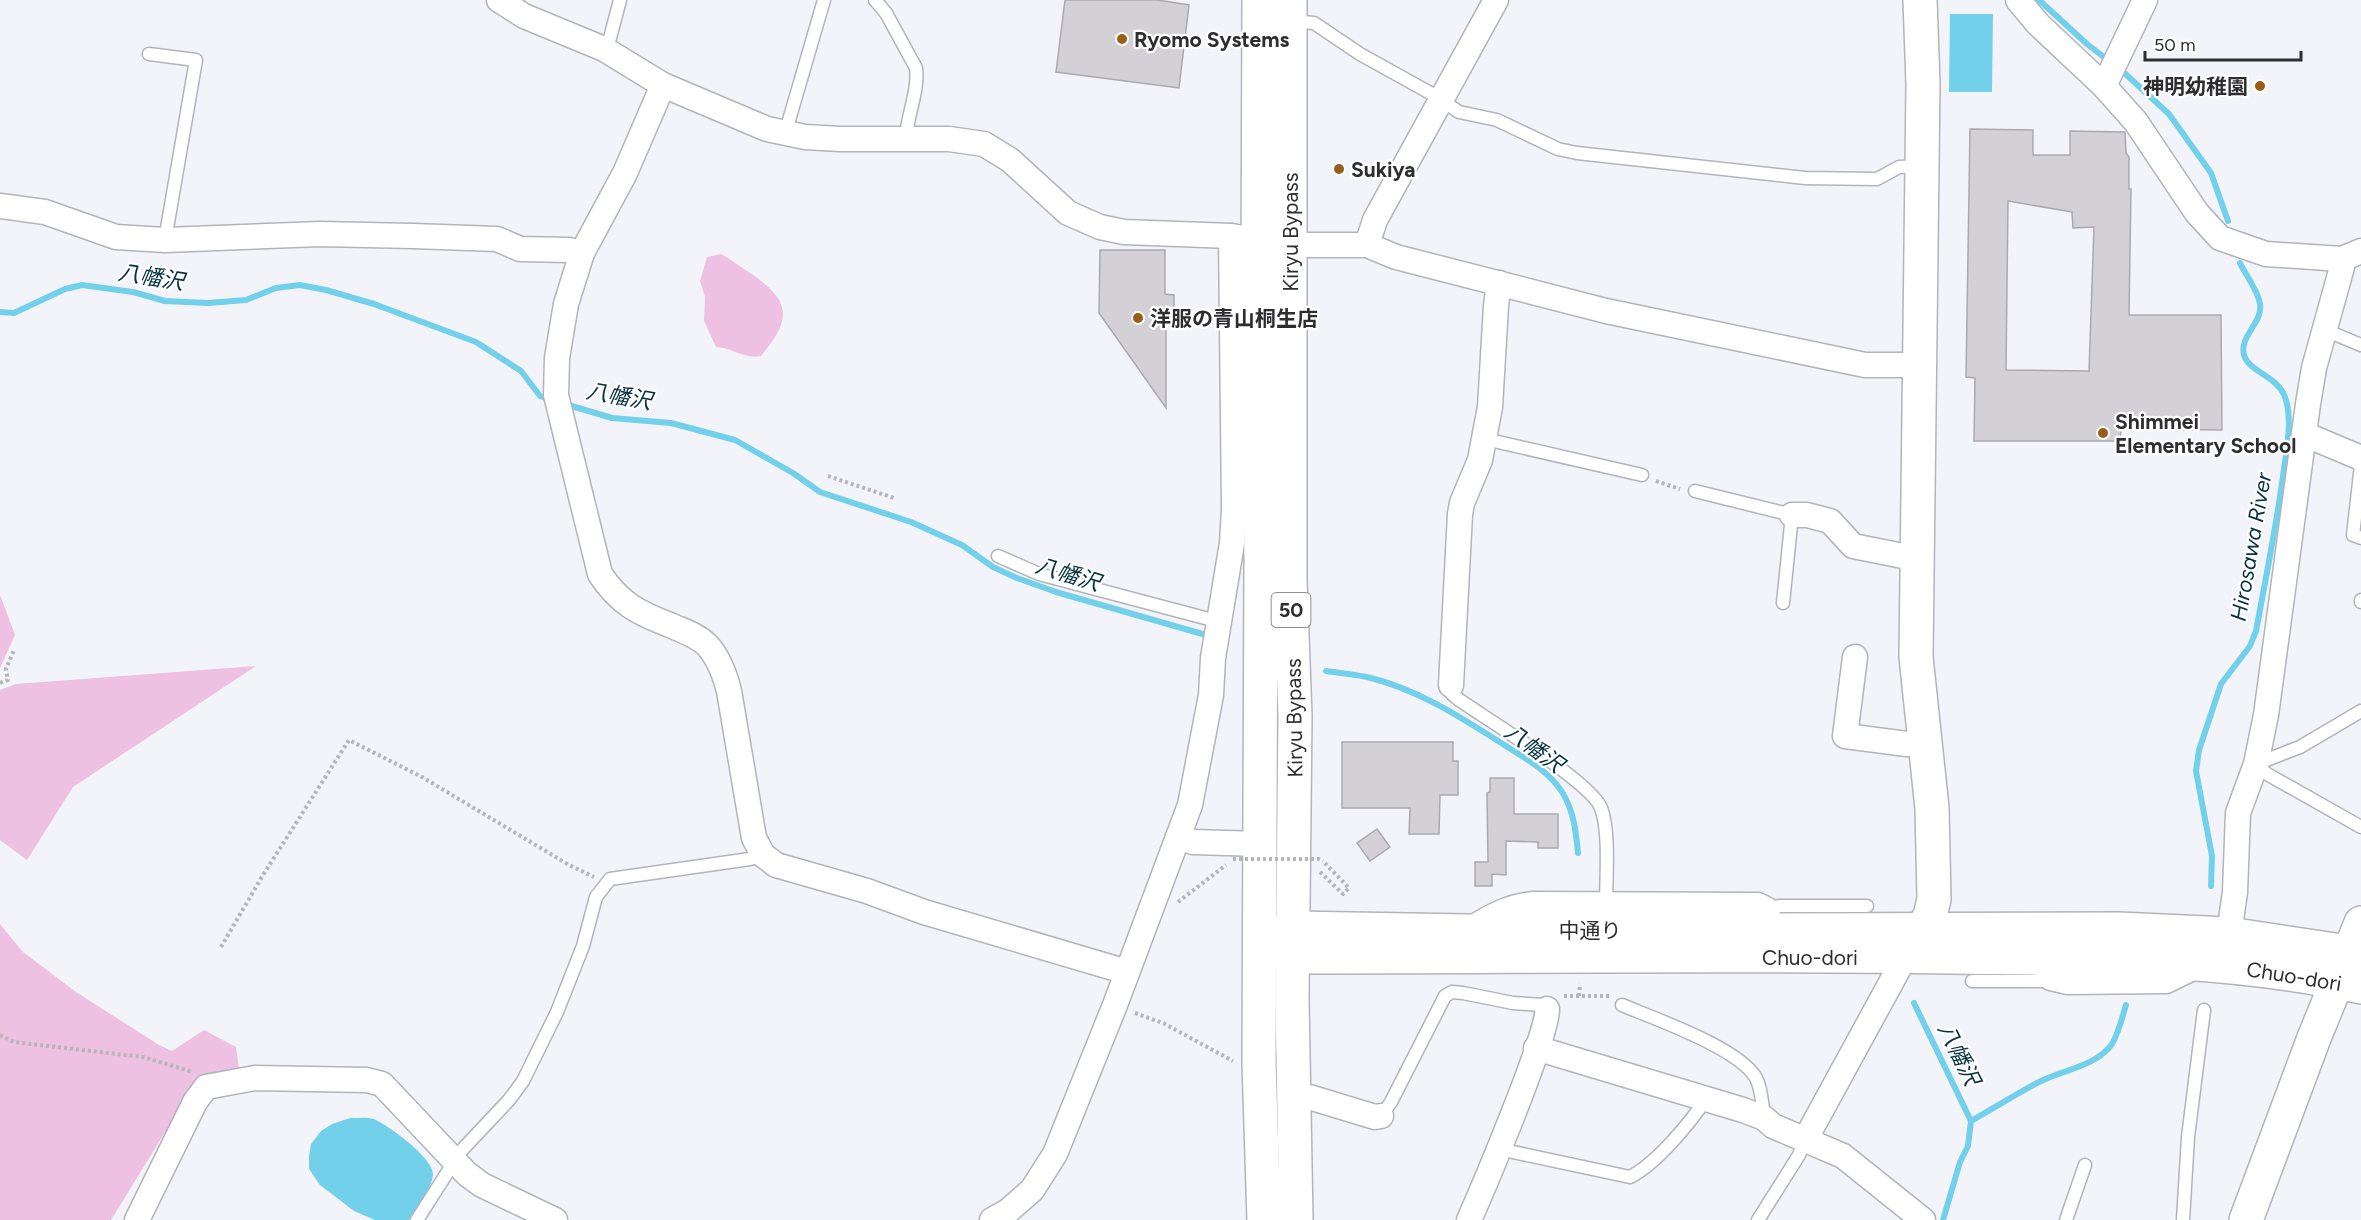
<svg xmlns="http://www.w3.org/2000/svg" width="2361" height="1220" font-family="Figtree,'Noto Sans JP',sans-serif">
<rect width="100%" height="100%" fill="#f3f4f9"/>
<!-- green -->
<g fill="#eec0e1">
<path d="M721,254C732,260 742,268 753,275C792,302 791,320 761,356C746,360 731,347 716,347L704,321L705,297L700,281L707,257Z"/>
<path d="M0,595L15,635L0,668Z"/>
<path d="M256,666L73,787L27,860L0,840V690L16,684Z"/>
<path d="M0,924L23,952L76,992L159,1045L172,1051L204,1030L236,1047L239,1068L191,1090L111,1220H0Z"/>
</g>
<!-- water -->
<g fill="#73d0eb">
<path d="M1950,14H1993L1992,92H1949Z"/>
<path d="M350,1118C358,1118 367,1117 374,1119C388,1125 435,1159 433,1175C431,1191 417,1207 409,1220H375L354,1211L320,1185L309,1169V1156L311,1144L321,1131L332,1124Z"/>
</g>
<g fill="none" stroke-linecap="round" stroke-linejoin="round">
<!-- stream -->
<g stroke="#73d0eb" stroke-width="6">
<path d="M2039,0L2087,44L2109,61"/>
<path d="M2119,68L2169,114L2211,173L2228,221"/>
<path d="M0,312L14,313L65,289L82,285L133,292L165,301L208,303L246,300L276,288L300,285L326,290L374,304L476,342L521,371L540,396L552,400"/>
<path d="M565,404L612,418L671,423L735,440L793,473L820,492L911,522L962,545L993,567L1017,578L1056,592L1213,637"/>
<path d="M1326,671C1339,673 1353,674 1367,677C1418,689 1462,718 1506,746C1526,759 1549,771 1562,792C1574,811 1576,832 1578,853"/>
<path d="M2211,886L2212,856L2196,771L2199,750L2221,684L2250,646L2256,631C2266,577 2277,523 2284,469C2287,447 2292,422 2286,400C2279,375 2249,373 2244,355C2239,336 2263,323 2260,304C2258,290 2246,276 2240,263"/>
<path d="M1914,1003L1971,1121L1968,1146L1960,1162L1943,1220"/>
<path d="M1971,1121C1994,1108 2016,1094 2039,1082C2062,1070 2097,1066 2112,1044C2119,1032 2122,1018 2126,1005"/>
</g>
</g>
<!-- building -->
<g fill="#d3d1d5" stroke="#aba9ae" stroke-width="1.5" fill-rule="evenodd">
<path d="M1065,0H1158L1189,5L1179,88L1056,72Z"/>
<path d="M1970,129L2033,130V155H2070V131L2125,132L2126,153L2129,157V189H2131L2129,315H2221L2222,430L2121,429L2120,441H1974L1975,378L1966,377ZM2008,201L2072,212L2073,228L2094,227L2089,371L2006,370Z"/>
<path d="M1100,250H1165V294L1174,295V324L1166,323V408L1099,313Z"/>
<path d="M1342,742H1453V761H1458V795H1440L1439,834H1409L1410,808H1342Z"/>
<path d="M1490,778H1514V814H1558V848H1538V842L1506,841V875L1492,874V886H1475V862H1488L1487,793L1490,792Z"/>
<path d="M1377,829L1390,847L1370,861L1357,843Z"/>
</g>
<g fill="none" stroke-linecap="round" stroke-linejoin="round">
<!-- lane casing -->
<g stroke="#b3b4b9" stroke-width="15">
<g id="lane">
<path d="M875,0L886,13L916,68C919,91 907,115 906,138"/>
<path d="M1291,21L1314,23L1360,54L1432,94L1459,112L1497,120L1558,149L1577,153L1805,178L1877,179L1899,167L1920,166"/>
<path d="M604,49L610,38L620,0"/>
<path d="M149,54L196,60L165,240"/>
<path d="M785,134L824,0"/>
<path d="M2325,330L2361,345"/>
<path d="M1485,439L1642,475"/>
<path d="M2361,465L2353,535L2361,538"/>
<path d="M1695,491L1792,515L1783,603"/>
<path d="M998,556L1039,574L1220,622"/>
<path d="M2361,600V602"/>
<path d="M1451,685L1452,694L1458,699C1485,718 1591,782 1601,808C1610,831 1606,879 1606,905"/>
<path d="M2361,711L2300,747L2256,764L2267,774L2361,827"/>
<path d="M1766,909L1779,906H1867"/>
<path d="M1972,981H2042L2051,978"/>
<path d="M1622,1005C1655,1019 1739,1048 1756,1078C1762,1089 1762,1105 1764,1118"/>
<path d="M1381,1116L1391,1102L1445,996L1452,992L1463,993L1513,1003L1543,1005L1547,1009"/>
<path d="M1499,1149L1630,1177C1656,1164 1690,1123 1706,1099"/>
<path d="M417,1220L461,1151L509,1100L523,1081L557,1012L583,946L596,897L610,879L750,859L763,855"/>
<path d="M1758,1220L1799,1155L1805,1140"/>
<path d="M2066,1220L2085,1165"/>
<path d="M2183,1220L2188,1137L2204,1010"/>
</g>
</g>
<!-- street casing -->
<g stroke="#b3b4b9" stroke-width="27">
<g id="street">
<path d="M499,0L524,16L604,49L663,85L767,129L805,137L840,139H949L984,144L1010,160L1068,213L1100,227L1124,232L1231,236L1290,245H1367L1396,257L1606,311L1865,365H1920"/>
<path d="M2018,0L2038,24L2104,86L2136,122L2197,213L2220,238L2266,254L2342,259L2361,251"/>
<path d="M663,85L625,173L582,253L566,304L557,358L556,395L600,574C619,603 638,613 670,625C683,631 697,635 707,645C719,658 725,675 729,691L754,838L763,855L776,865L867,891L924,912L1127,972"/>
<path d="M2104,86L2145,0"/>
<path d="M0,206L45,212L116,237L165,240L320,234L413,236L497,239L520,249L569,250L582,253"/>
<path d="M1367,245L1375,220L1496,0"/>
<path d="M2304,434L2361,458"/>
<path d="M1792,515H1807L1830,521L1853,546L1918,559"/>
<path d="M1855,657L1845,736L1907,744H1925"/>
<path d="M1451,685L1460,514L1462,503L1480,460L1490,407L1496,306L1499,283"/>
<path d="M1178,837L1193,842L1261,844"/>
<path d="M1468,931C1489,917 1509,906 1534,904L1758,905L1766,909L1772,929"/>
<path d="M2229,934L2235,892L2238,813L2256,764L2266,715L2308,404L2314,368L2342,267V259"/>
<path d="M2047,958L2048,973L2051,978L2068,982L2166,981L2199,965"/>
<path d="M1536,1048L1743,1110L1764,1118L1773,1126L1843,1156L1923,1220"/>
<path d="M1294,1098L1309,1097L1375,1117L1381,1116"/>
<path d="M1805,1140L1905,957"/>
<path d="M137,1220L195,1102L206,1087L255,1078L367,1080L382,1084L467,1174L482,1185L555,1220"/>
<path d="M992,1220L1008,1211L1032,1190L1055,1154L1115,1005L1190,805L1211,695L1213,658L1232,543L1234,510L1231,236"/>
<path d="M1469,1220C1482,1191 1551,1028 1547,1009"/>
</g>
</g>
<!-- secondary casing -->
<g stroke="#b3b4b9" stroke-width="36">
<g id="secondary">
<path d="M1267,938L1294,928L1468,931L2118,929L2229,934L2361,954"/>
<path d="M1260,941L1293,957C1511,957 1730,954 1949,957C2087,959 2225,957 2361,987"/>
<path d="M1912,946L1930,916L1934,899L1932,808L1916,657L1923,84L1920,0"/>
<path d="M2246,1220L2314,1038L2361,923"/>
</g>
</g>
<!-- highway casing -->
<g stroke="#b3b4b9" stroke-width="36">
<g id="highway">
<path d="M1259,0L1258,270L1261,561L1259,1063L1264,1220"/>
<path d="M1290,0V581L1295,716L1292,999L1296,1220"/>
</g>
</g>
<!-- path -->
<g stroke="#b5b6ba" stroke-width="4" stroke-dasharray="3 3" stroke-linecap="butt">
<path d="M828,476L894,498"/>
<path d="M1656,481L1680,489"/>
<path d="M0,683L8,680L6,669L14,650"/>
<path d="M1320,872L1343,894L1349,888L1323,861"/>
<path d="M1178,902L1226,865"/>
<path d="M221,947L263,875L349,740L422,777L569,865L594,877"/>
<path d="M1564,996H1610"/>
<path d="M1579,996L1580,984"/>
<path d="M1135,1013L1163,1023L1233,1061"/>
<path d="M0,1035L14,1042L143,1057L193,1072"/>
</g>
<!-- lane -->
<use href="#lane" stroke="#fff" stroke-width="12"/>
<!-- street -->
<use href="#street" stroke="#fff" stroke-width="24"/>
<!-- secondary -->
<use href="#secondary" stroke="#fff" stroke-width="33"/>
<!-- highway -->
<use href="#highway" stroke="#fff" stroke-width="33"/>
<!-- path-bridge -->
<path stroke="#b5b6ba" stroke-width="4" stroke-dasharray="3 3" stroke-linecap="butt" d="M1233,859H1319L1323,861"/>
</g>
<!-- markers -->
<g fill="#975e1a" stroke="#fff" stroke-width="2">
<circle cx="1122" cy="39" r="6"/>
<circle cx="2260" cy="86" r="6"/>
<circle cx="1339" cy="169" r="6"/>
<circle cx="1138" cy="318" r="6"/>
<circle cx="2103" cy="433" r="6"/>
</g>
<g text-anchor="middle" dominant-baseline="central" stroke-width="4.5" stroke-linejoin="round" paint-order="stroke">
<!-- shield labels -->
<rect fill="#fff" stroke="#6d6d6e" stroke-width="1.5" x="1271.5" y="593" width="39" height="34" rx="4.5"/>
<g font-size="20" font-weight="bold" fill="#2e2e30">
<text x="1291" y="610">50</text>
</g>
<!-- poi labels -->
<g font-size="21" font-weight="bold" fill="#2e2e30" stroke="#fff" text-anchor="start">
<text x="1134" y="39">Ryomo Systems</text>
<text x="2248" y="86" text-anchor="end">神明幼稚園</text>
<text x="1351" y="169">Sukiya</text>
<text x="1150" y="318">洋服の青山桐生店</text>
<text x="2115" y="421">Shimmei<tspan x="2115" dy="24">Elementary School</tspan></text>
</g>
<!-- street labels -->
<g font-size="21" fill="#2e2e30" stroke="#fff">
<text transform="translate(1290 232) rotate(-90)">Kiryu Bypass</text>
<text transform="translate(1294 718) rotate(-91)">Kiryu Bypass</text>
<text x="1590" y="930">中通り</text>
<text x="1810" y="957">Chuo-dori</text>
<text transform="translate(2294 976) rotate(9)">Chuo-dori</text>
</g>
<!-- water labels -->
<g font-size="22" font-style="italic" fill="#05333e" stroke="#fff">
<text transform="translate(151 277) rotate(9)">八幡沢</text>
<text transform="translate(619 396) rotate(10)">八幡沢</text>
<text transform="translate(2251 547) rotate(-80)">Hirosawa River</text>
<text transform="translate(1068 574) rotate(17)">八幡沢</text>
<text transform="translate(1534 748) rotate(36)">八幡沢</text>
<text transform="translate(1959 1054) rotate(64)">八幡沢</text>
</g>
</g>
<!-- scale -->
<path d="M2145 51v9h156v-9" fill="none" stroke="#2e2e30" stroke-width="3"/>
<text x="2154" y="51" font-size="18" fill="#2e2e30" stroke="#ffffff" stroke-width="4.5" paint-order="stroke">50 m</text>
</svg>
